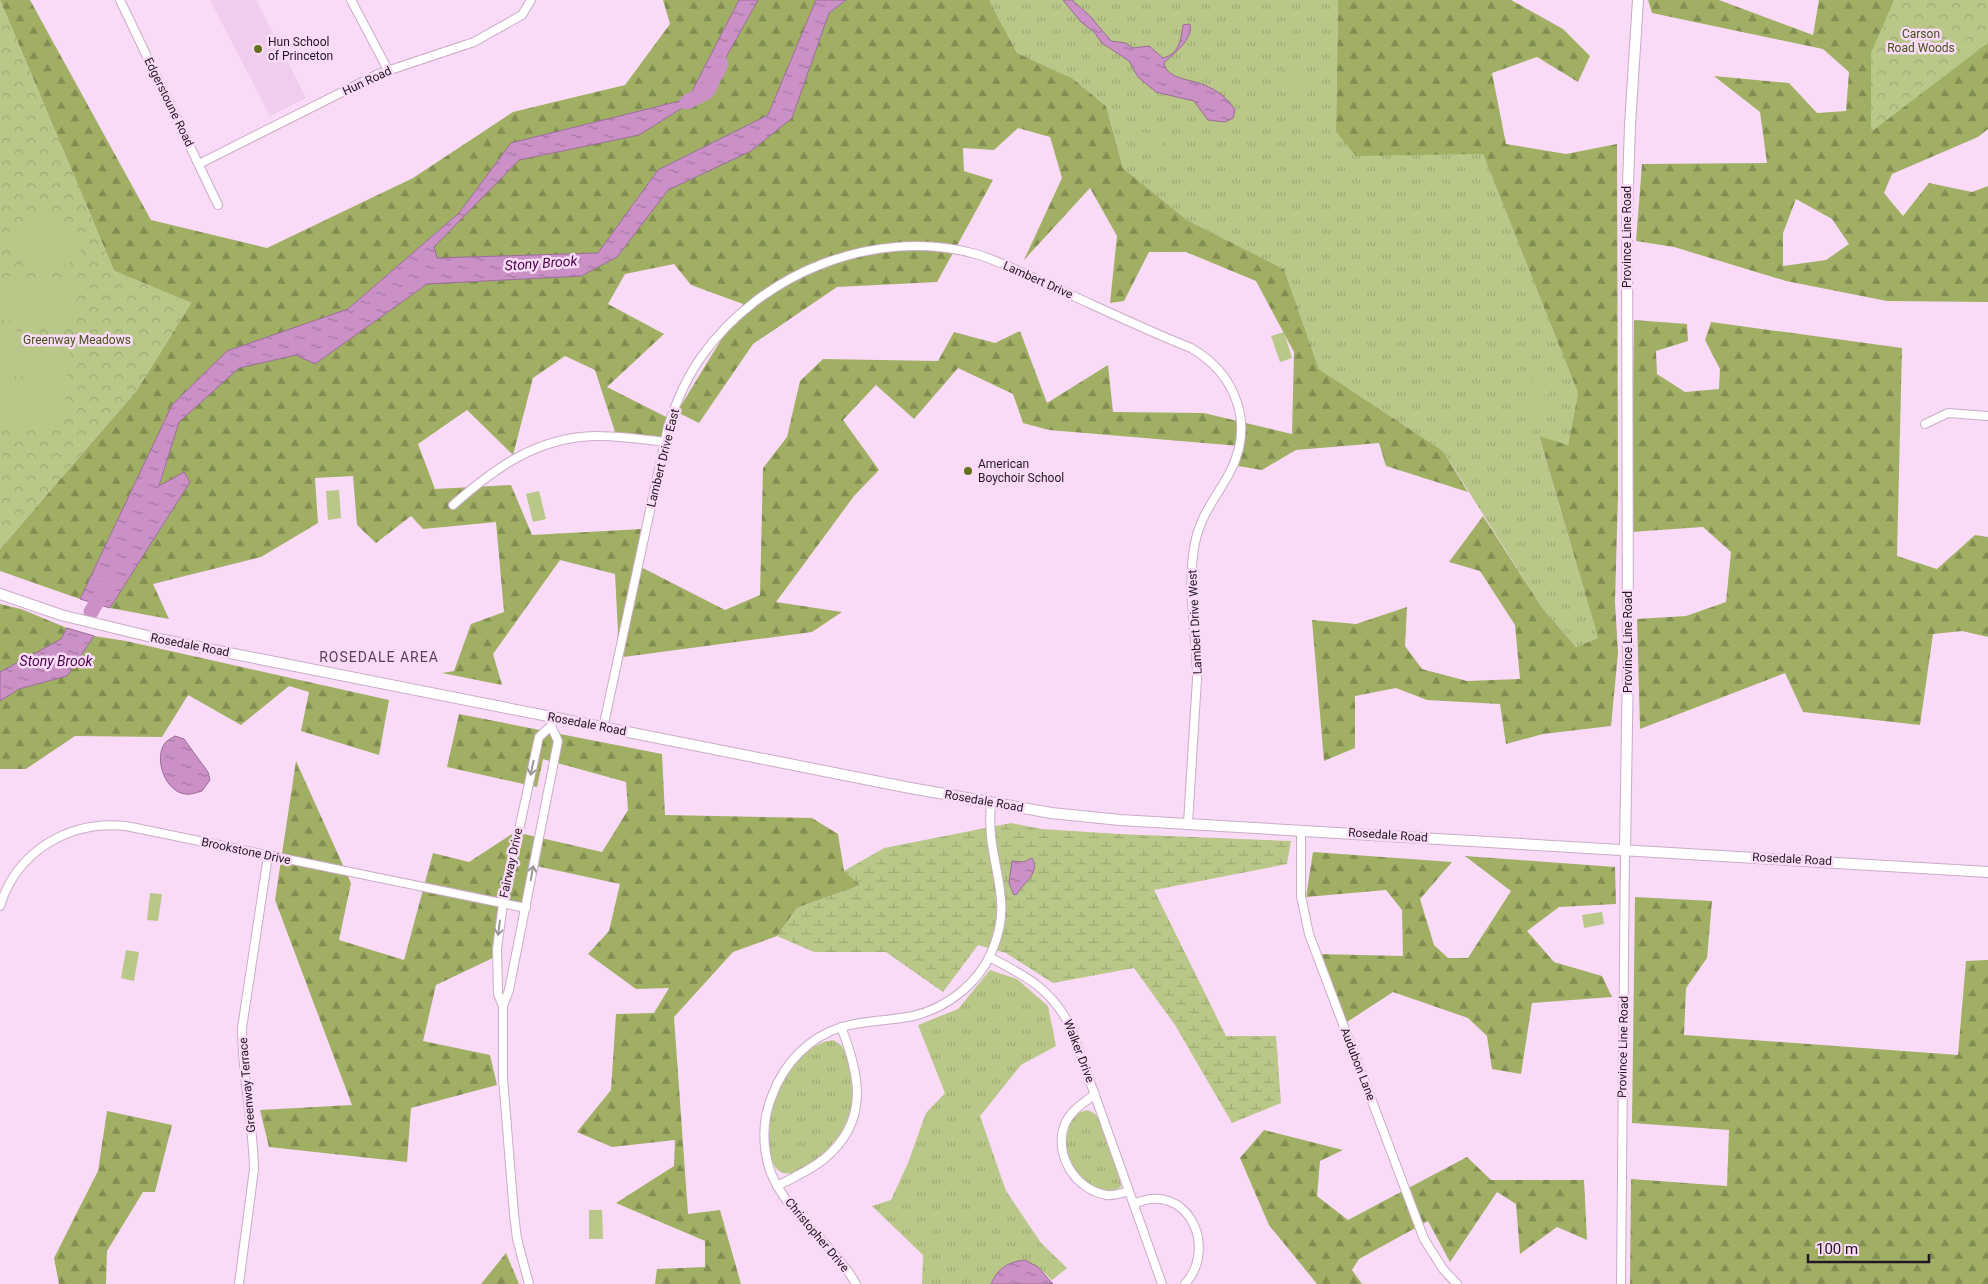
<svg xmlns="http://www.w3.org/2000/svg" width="1988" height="1284" font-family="Roboto,sans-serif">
<defs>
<pattern id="grass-tufts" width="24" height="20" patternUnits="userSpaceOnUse" patternTransform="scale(1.25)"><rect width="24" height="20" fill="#b9c788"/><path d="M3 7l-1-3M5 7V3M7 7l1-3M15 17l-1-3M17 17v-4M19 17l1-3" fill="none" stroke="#9faa75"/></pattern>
<pattern id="forest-firs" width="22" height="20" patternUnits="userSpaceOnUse" patternTransform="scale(1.25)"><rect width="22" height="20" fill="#a0af64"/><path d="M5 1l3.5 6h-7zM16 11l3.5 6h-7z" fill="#828d52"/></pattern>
<pattern id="wetland-marsh" width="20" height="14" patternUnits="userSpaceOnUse" patternTransform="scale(1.25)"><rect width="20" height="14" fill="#b9c788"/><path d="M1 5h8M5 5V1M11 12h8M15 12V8" fill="none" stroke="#9faa75"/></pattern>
<pattern id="park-crowns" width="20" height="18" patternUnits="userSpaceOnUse" patternTransform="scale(1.25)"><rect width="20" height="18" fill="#b9c788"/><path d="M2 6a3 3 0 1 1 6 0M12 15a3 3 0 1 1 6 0" fill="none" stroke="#9faa75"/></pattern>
<pattern id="water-ripples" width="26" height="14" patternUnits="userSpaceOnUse" patternTransform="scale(1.25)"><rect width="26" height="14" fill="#cb91c7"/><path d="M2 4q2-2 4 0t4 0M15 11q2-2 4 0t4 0" fill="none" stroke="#a475a1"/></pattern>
</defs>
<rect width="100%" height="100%" fill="#fadbf7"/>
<!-- built -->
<path fill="#f0cced" d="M210,0H256L306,98L270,116Z"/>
<!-- grass -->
<g fill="url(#grass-tufts)">
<path d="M990,0H1338L1336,132L1356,155L1483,154L1578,393L1568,445L1539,437L1598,638L1576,647L1543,609L1443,451L1319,369L1284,269L1187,220L1123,168L1106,106L1072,78L1017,53L990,2Z"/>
<path d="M990,970L1017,979L1048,1006L1056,1046L1021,1065L980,1116L1006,1191L1041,1243L1067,1268L1052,1280L1038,1267L1025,1261L993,1279L991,1284H922L923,1255L872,1206L891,1200L908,1163L926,1113L945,1093L918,1025L958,1009Z"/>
<path d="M833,1040C845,1045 848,1056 851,1067C856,1087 853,1109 844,1127C834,1148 782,1200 771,1157C759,1116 787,1047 833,1040Z"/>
<path d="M1088,1110C1089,1111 1094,1113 1095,1114C1103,1122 1117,1171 1121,1184V1187C1101,1200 1077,1180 1069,1161C1065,1150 1066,1137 1069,1127C1073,1117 1077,1112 1088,1110Z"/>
</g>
<!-- forest -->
<g fill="url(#forest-firs)" fill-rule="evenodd">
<path d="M0,0H30L151,220L267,248L413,178L513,112L625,85L670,24L663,0H739L688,99L511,143L459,213L348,309L227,351L172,405L80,599L0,571V549L137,390L191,303L114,271Z"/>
<path d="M758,0H816L768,115L658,170L598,253L437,258L433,247L519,160L639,135L706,93Z"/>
<path d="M846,0H990V2L1017,53L1072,78L1106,106L1123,168L1187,220L1284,269L1319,369L1443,451L1468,492L1386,466L1379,443L1296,450L1262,470L1232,465L1240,446L1049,430L1023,423L1013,394L958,368L914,419L876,385L843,420L879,470L854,496L776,602L842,612L812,632L616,658L618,631L615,574L560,560L493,654L502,685L442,673L454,671L471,624L504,612L496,522L423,529L411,516L376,543L357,525L353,476L315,478L318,523L261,557L153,584L169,619L110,608L190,482L159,487L179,422L239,368L296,355L315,364L427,284L581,276L617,257L668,190L751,151L792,118L829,13ZM1018,128L1050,137L1062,178L1024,260L1090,188L1117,236L1110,303L1124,301L1149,252H1186L1256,281L1294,352L1292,434L1204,413L1113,412L1108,365L1047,403L1020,331L995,343L954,332L938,361L823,359L800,381L787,437L763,468L760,595L725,610L635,564L642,529L532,535L511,485L435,489L418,444L467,410L513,455L533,378L565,356L595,370L615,432L667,441L674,421L607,387L664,334L608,304L625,274L674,264L691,285L743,304L677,412L699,423L753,344L837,287L937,282L993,180L964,171L963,148L994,150Z"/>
<path d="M1338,0H1511L1563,29L1590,56L1578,82L1537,57L1492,73L1506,144L1566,154L1617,144L1618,495L1615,602L1618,653L1611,726L1543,734L1506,744L1500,704L1427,700L1396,688L1355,696V748L1324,761L1312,620L1356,624L1407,607L1405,646L1422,669L1467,681L1520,679L1515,625L1480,571L1449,562L1483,516L1543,609L1576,647L1598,638L1539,436L1568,445L1578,393L1483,154L1356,156L1336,132Z"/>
<path d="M1648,0H1719L1813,35L1819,0H1988V129L1978,137L1892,174L1884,193L1903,216L1929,183L1972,192L1988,186V302L1887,301L1786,281L1674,247L1636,241L1642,164L1767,163L1760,112L1714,76L1789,83L1817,113L1846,111L1849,72L1823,49L1652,13ZM1796,199L1832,219L1849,244L1826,260L1783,266V233Z"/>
<path d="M1634,320L1687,324L1688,341L1656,351L1657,374L1685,392L1719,389L1720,369L1705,340L1711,322L1902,348L1897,556L1937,569L1975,535L1988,537V637L1962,631L1933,634L1920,725L1803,712L1785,673L1640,729L1637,619L1686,616L1726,602L1731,552L1703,527L1631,532Z"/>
<path d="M0,604L21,609L67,628L61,639L0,672Z"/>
<path d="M94,636L126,641L389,700L379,755L301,731L309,692L289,686L241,725L188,695L162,737L75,736L26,769H0V701L19,689L67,676Z"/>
<path d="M459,714L662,754L665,815L812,818L838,834L844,871L861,885L797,908L777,936L733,952L674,1017L688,1214L720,1210L741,1284H655L657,1269L705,1267V1241L616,1203L674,1166L675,1140L612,1147L577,1132L611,1090L616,1014L654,1013L669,988L636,989L588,954L609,931L620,884L536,866L525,911L500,906L495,957L436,985L423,1041L490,1055L497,1085L411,1108L407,1162L269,1147L260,1110L352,1105L275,900L296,761L351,883L339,940L404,960L433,853L469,862L515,832L602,852L628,810L626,782L543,759L537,787L447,767Z"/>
<path d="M1313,852L1452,862L1420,899L1434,945L1448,958H1468L1511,891L1465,856L1615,867L1616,904L1559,907L1527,931L1554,962L1602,976L1612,997L1532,1003L1521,1074L1492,1069L1487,1036L1468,1018L1393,992L1347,1022L1330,993L1316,954L1403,956L1402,910L1386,890L1306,897Z"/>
<path d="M1635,897L1712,901L1707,958L1686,988L1684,1035L1958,1055L1966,961L1988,960V1284H1630L1631,1179L1727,1186L1729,1130L1632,1123Z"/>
<path d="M107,1111L172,1125L155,1192H143L107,1251L106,1284H59L54,1258L98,1171Z"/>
<path d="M1264,1130L1343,1150L1320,1161L1317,1196L1348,1220L1467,1157L1491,1180H1584L1587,1240L1557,1227L1520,1254L1516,1204L1497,1192L1450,1262L1428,1221L1359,1259L1352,1270L1362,1284H1317L1269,1225L1240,1158Z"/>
<path d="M506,1253L519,1284H481Z"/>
</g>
<!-- wetland -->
<path fill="url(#wetland-marsh)" d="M1011,823L1042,829L1119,834L1291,841L1287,864L1154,890L1226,1036H1276L1281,1103L1232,1123L1175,1025L1134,968L1053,983L1006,953L978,945L943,992L886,952H814L777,936L797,908L861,885L844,871L884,848Z"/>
<!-- park -->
<g fill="url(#park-crowns)">
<path d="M0,0L114,271L191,303L137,390L0,549Z"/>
<path d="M1894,0H1988V43L1871,132V53Z"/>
</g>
<!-- pitch -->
<g fill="#b9c788">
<path d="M1286,61L1296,66L1300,77L1311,88C1309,96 1297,106 1289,100L1291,86L1283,65Z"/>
<path d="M1134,129L1146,133L1161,134L1164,148L1162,153C1151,156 1133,145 1128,135L1129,131Z"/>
<path d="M43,211L58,213L81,252C57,283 13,271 8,233Z"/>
<path d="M5,276L79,285L73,329L0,320Z"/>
<path d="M0,329L72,338L67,382L0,374Z"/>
<path d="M1284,332L1292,358L1280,362L1271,336Z"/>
<path d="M1536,377C1544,376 1553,384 1549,393C1548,398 1543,399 1541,403C1540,407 1539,412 1538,416L1533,418L1526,413L1524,408L1526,401L1533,393V381Z"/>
<path d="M0,379L67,387L61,431L0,424Z"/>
<path d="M339,490L341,518L328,520L326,491Z"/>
<path d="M539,491L546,519L533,522L526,494Z"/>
<path d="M150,893L162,894L158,921L147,920Z"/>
<path d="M1602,912L1604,924L1584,928L1582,915Z"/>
<path d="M126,950L139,952L134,981L121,978Z"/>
<path d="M589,1210H602L603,1239H589Z"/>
</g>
<!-- water -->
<g fill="url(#water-ripples)" stroke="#986c95">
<path d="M739,0H758L706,93L639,135L519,160L434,247L437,258L598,253L658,170L768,115L816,0H846L829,13L792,118L751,151L668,190L617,257L581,276L427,284L315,364L296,355L239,368L179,422L159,486L184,472L190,482L110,608L80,599L172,405L227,351L348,309L459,213L511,143L688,99Z"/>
<path d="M1063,0H1072L1090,16L1111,41L1125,43L1133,48L1149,46L1163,58C1180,54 1181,38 1183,25L1190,24C1194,39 1173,54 1164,63C1167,80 1192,79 1204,85C1217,90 1228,98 1235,110L1233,118L1225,122L1208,120L1194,101L1156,92L1138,77L1129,61L1102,43L1094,32L1081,22Z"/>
<path d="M67,628L94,636L67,676L19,689L0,701V672L61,639Z"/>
<path d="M175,736L184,739L208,772L210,780L202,791C198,792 191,795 186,794C166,793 153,759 165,743C167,740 172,738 175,736Z"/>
<path d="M1032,858C1041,873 1023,883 1017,894L1014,895L1009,883L1012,861L1024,862Z"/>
<path d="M1025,1260L1038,1267L1053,1284H991C998,1268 1008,1262 1025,1260Z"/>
</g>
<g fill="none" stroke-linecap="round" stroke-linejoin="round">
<!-- river -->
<g stroke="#cb91c7" stroke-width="15">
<path d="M687,102L707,92L721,64"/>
<path d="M91,612L105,588"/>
</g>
<!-- minor casing -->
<g stroke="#c9acc6" stroke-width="10">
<g id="minor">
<path d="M120,0L218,205"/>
<path d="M351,0L388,70"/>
<path d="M199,164L378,74L474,42L522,15L531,0"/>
<path d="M1925,424L1948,413L1988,416"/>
<path d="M453,505C495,468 537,437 596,436C619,436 642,439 665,442"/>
<path d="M603,728L668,427C676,402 686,378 702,356C761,273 873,228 972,253C999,260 1024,274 1049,285C1096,306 1143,329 1191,348C1236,374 1255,424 1230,472C1217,497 1201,513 1195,543C1186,588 1197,634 1197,679L1188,823"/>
<path d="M1301,830V896L1309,934L1424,1239L1443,1269L1457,1284"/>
<path d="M0,906C17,851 69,820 126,826L526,908"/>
<path d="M989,957C1026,976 1052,989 1071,1028L1162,1284"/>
<path d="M503,1006L509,990L558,741L551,726"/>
<path d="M1095,1094C1084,1103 1071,1110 1065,1124C1053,1154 1075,1190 1107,1195C1114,1196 1122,1193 1129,1191"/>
<path d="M777,1186C793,1178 810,1170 824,1159C870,1121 860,1075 841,1027"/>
<path d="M1134,1204C1186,1180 1219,1246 1185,1284"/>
<path d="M239,1284L254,1169C253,1122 242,1075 242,1028L268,856"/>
<path d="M529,1284L517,1239L514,1214L503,1078V1006L498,994L497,949L503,904L539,737L551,726L553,718"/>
<path d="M856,1284C833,1243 789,1217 771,1173C762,1149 762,1120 772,1096C784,1063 809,1037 842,1027C865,1020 890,1021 913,1016C947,1008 979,983 992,951C1011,907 996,880 991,836C990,825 990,814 991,802"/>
<path d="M1621,1284L1625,849"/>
</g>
</g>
<!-- tertiary casing -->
<g stroke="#c9acc6" stroke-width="12">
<g id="tertiary">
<path d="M0,594L61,615L164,640L905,787L1051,813L1120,820L1988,872"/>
<path d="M1625,849L1628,665L1627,216L1630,125L1638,0"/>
</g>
</g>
<!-- minor -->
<use href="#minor" stroke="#fff" stroke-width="8"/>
<!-- tertiary -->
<use href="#tertiary" stroke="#fff" stroke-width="10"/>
</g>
<!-- one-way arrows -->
<defs><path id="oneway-shaft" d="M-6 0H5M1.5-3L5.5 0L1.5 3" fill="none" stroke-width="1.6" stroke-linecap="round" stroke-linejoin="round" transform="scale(1.25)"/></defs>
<g stroke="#9c979b">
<use href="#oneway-shaft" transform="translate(532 768) rotate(102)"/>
<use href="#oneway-shaft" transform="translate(532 873) rotate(-80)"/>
<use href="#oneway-shaft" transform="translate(499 928) rotate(97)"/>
</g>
<!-- markers -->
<g fill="#64711c" stroke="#fadbf7" stroke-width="2">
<circle cx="258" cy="49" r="5"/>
<circle cx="968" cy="471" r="5"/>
</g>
<g text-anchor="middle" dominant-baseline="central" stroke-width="5" stroke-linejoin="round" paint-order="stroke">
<!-- park labels -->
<g font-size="12" fill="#48511b" stroke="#fadbf7">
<text x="1921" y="34">Carson<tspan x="1921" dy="14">Road Woods</tspan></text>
<text x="77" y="340">Greenway Meadows</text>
</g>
<!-- poi labels -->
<g font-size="12" fill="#221721" stroke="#fadbf7" text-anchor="start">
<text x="268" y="42">Hun School<tspan x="268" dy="14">of Princeton</tspan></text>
<text x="978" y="464">American<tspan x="978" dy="14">Boychoir School</tspan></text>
</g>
<!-- street labels -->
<g font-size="12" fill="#221721" stroke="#fadbf7">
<text transform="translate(367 81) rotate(-25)">Hun Road</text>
<text transform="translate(169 102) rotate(64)">Edgerstoune Road</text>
<text transform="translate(1627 237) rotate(-90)">Province Line Road</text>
<text transform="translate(1038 280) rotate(24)">Lambert Drive</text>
<text transform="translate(663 458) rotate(-76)">Lambert Drive East</text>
<text transform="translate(1195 622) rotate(-93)">Lambert Drive West</text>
<text transform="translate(1628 642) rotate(-90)">Province Line Road</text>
<text transform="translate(190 645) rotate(11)">Rosedale Road</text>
<text transform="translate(587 724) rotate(11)">Rosedale Road</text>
<text transform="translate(984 801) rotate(10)">Rosedale Road</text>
<text transform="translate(1388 835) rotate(4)">Rosedale Road</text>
<text transform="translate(246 851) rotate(12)">Brookstone Drive</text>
<text transform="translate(1792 859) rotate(3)">Rosedale Road</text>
<text transform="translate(511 863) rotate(-78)">Fairway Drive</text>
<text transform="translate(1623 1047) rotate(-89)">Province Line Road</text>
<text transform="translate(1079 1051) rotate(69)">Walker Drive</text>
<text transform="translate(1358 1064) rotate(69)">Audubon Lane</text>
<text transform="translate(247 1085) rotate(-95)">Greenway Terrace</text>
<text transform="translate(817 1235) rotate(50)">Christopher Drive</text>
</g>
<!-- water labels -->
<g font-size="14" font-style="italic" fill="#4b024a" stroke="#fadbf7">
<text transform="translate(541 263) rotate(-4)">Stony Brook</text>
<text x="56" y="661">Stony Brook</text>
</g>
<!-- neighbourhood labels -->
<g font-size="14" letter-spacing="1" fill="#5a4158" stroke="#fadbf7">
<text x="379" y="657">ROSEDALE AREA</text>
</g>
</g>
<!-- scale -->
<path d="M1808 1254v8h121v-8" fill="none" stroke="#221721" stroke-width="2.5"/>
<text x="1816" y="1254" font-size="15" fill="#221721" stroke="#fadbf7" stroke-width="4" paint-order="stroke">100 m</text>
</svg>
